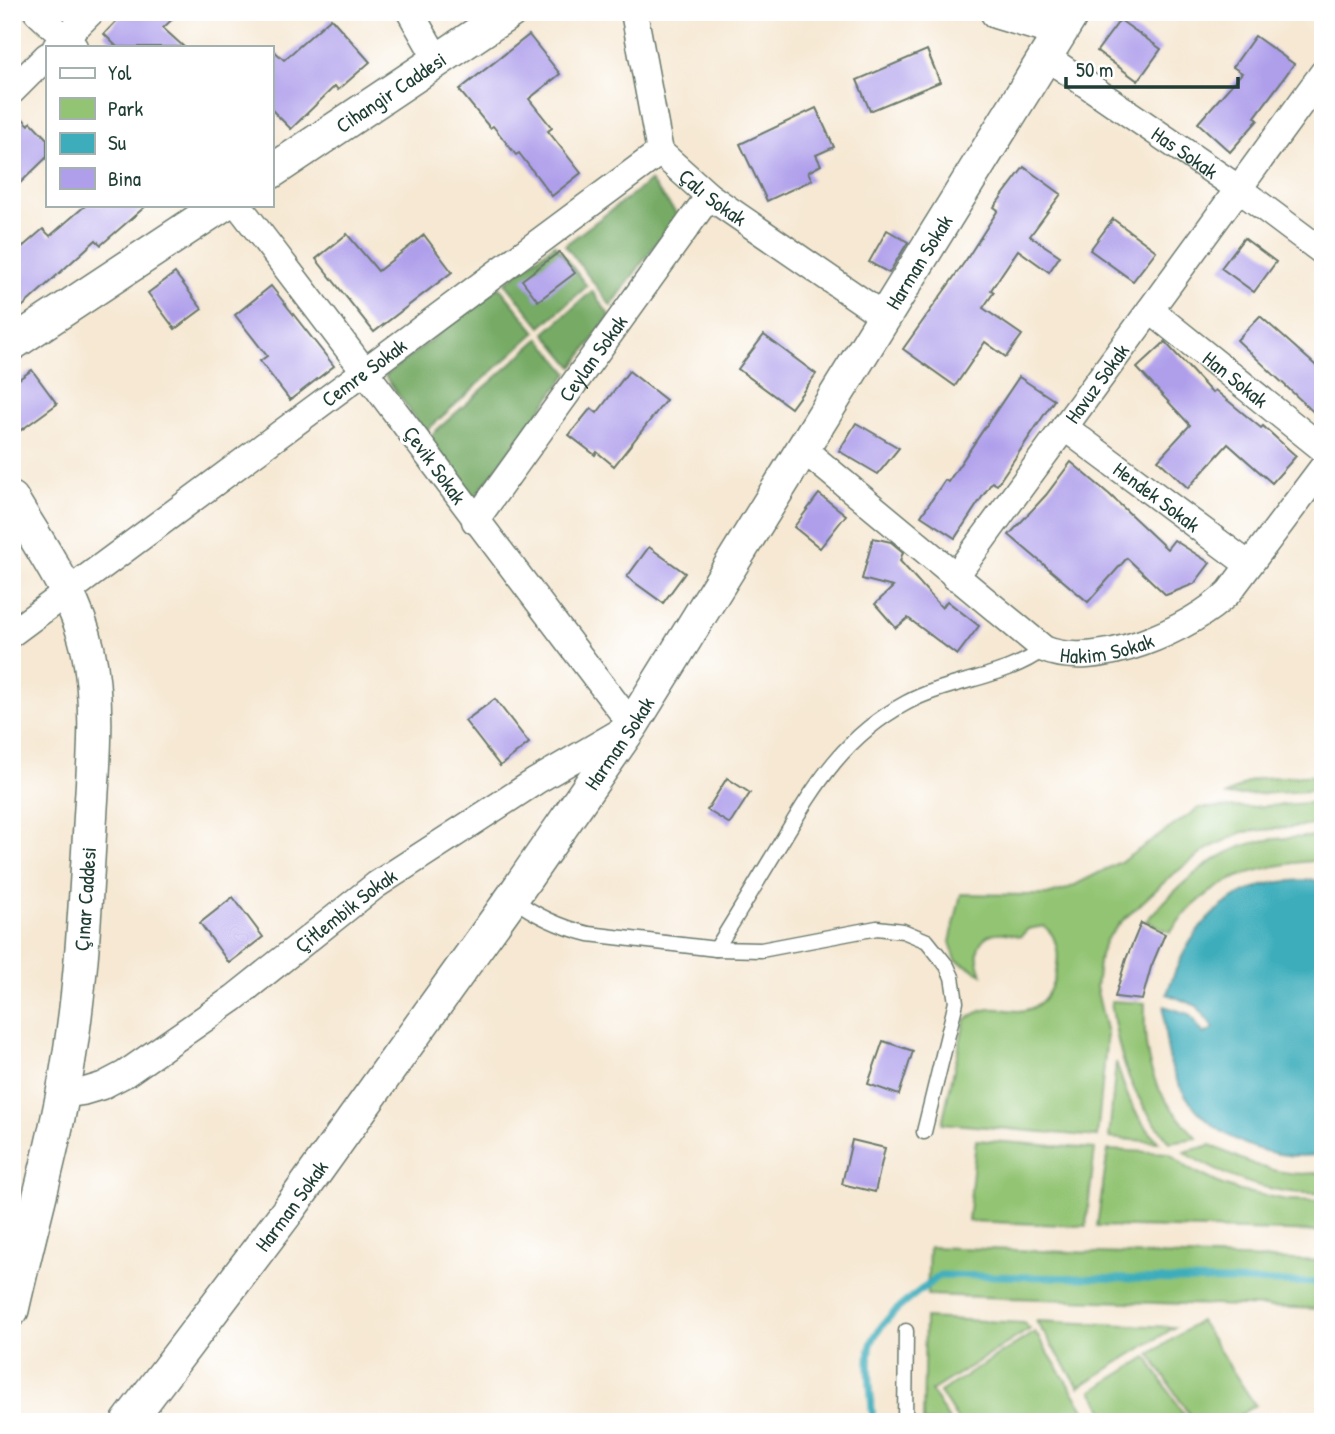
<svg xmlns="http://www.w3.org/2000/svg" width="1335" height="1434" font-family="'Patrick Hand',sans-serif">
<rect width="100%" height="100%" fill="#fff"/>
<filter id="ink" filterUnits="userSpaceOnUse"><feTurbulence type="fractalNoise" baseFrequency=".0143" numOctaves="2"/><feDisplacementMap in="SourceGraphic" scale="14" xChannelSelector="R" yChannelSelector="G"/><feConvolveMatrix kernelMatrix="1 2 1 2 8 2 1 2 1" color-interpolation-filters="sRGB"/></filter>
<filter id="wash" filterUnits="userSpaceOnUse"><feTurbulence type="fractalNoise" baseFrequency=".00686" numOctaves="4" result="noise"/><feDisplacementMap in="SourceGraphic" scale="28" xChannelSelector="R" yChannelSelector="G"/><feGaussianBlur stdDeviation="1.57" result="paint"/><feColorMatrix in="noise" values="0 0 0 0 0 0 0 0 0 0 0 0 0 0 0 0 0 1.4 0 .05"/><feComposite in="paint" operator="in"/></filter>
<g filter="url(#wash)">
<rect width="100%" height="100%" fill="#f6e8d3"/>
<!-- green -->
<g fill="#93c473" stroke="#598054" stroke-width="2">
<path d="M1323,775V790L1225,796L1250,781L1261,778Z"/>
<path d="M1323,802V824L1243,832L1209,848L1171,876L1121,922L1106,940L1100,955L1096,987L1107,1034L1097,1137L942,1123L965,1020C996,997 1007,1018 1032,1008C1054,998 1063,960 1054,939C1053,934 1048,930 1044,926L1028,929L1020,937C988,925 969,941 982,974L956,960L950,942L961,894L1027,895H1047L1067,889L1124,860L1199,808L1251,807Z"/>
<path d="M1323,836V860C1257,865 1211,877 1170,932L1146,921C1179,885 1217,847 1268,840C1286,837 1305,837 1323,836Z"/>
<path d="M1111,1001L1145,1003C1143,1068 1153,1091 1197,1138L1170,1142C1130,1096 1119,1060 1111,1001Z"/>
<path d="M1116,1062C1126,1095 1134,1117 1159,1142L1109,1138Z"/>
<path d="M976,1140L1095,1149L1086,1226L968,1221Z"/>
<path d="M1211,1145C1248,1163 1280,1179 1323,1172V1193C1276,1196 1223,1178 1184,1152Z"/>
<path d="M1108,1150L1169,1153L1188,1168L1220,1184L1240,1191L1287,1200L1323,1201V1232L1097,1226Z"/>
<path d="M929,1247L1323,1261V1309L927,1295Z"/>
<path d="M925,1318L1024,1323L1030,1329L931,1391L950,1422H923Z"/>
<path d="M1036,1321L1175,1327L1079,1387Z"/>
<path d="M1200,1321L1255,1405L1229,1422H1194L1150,1354Z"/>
<path d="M1035,1332L1092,1422H959L940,1392Z"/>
<path d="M1147,1357L1188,1422H1112L1092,1391Z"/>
</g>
<!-- forest -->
<g fill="#76aa65" stroke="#4a744c" stroke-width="2">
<path d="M650,181L677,214L611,306L565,245Z"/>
<path d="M555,244L587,286L541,327L505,283Z"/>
<path d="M499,287L536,332L425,432L385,376Z"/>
<path d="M592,291L610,316L573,367L545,333Z"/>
<path d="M540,338L568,373L474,498L429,437Z"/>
</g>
<!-- water -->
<path fill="#3eadbb" stroke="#2e7578" stroke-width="2" d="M1307,880L1323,881V1154C1263,1165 1194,1129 1173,1071C1166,1051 1164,1028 1164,1006L1189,1014L1204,1034L1214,1028L1197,1006L1167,994C1183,943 1213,897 1269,884C1281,881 1294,881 1307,880Z"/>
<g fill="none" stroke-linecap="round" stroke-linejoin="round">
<!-- stream -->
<path stroke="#3eadbb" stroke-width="7" d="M873,1422C872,1403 866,1360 871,1345C880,1318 919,1291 941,1275L1323,1283"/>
</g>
<g id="blocks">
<!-- building -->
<g fill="#af9feb">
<path d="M125,12H180L163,28L184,47H117L104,34Z"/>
<path d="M331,18L370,62L338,90L335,86L291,129L271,109V48L284,60Z"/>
<path d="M1120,20L1161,49L1138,81L1097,51Z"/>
<path d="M529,35L560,74L529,99L552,128L548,131L581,173L552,196L519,153L516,155L493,126L490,128L459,90Z"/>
<path d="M1255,36L1294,64L1255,117L1258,120L1230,152L1198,123L1242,73L1233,67Z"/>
<path d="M927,50L940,82L870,111L857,80Z"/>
<path d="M12,108L29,125L31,122L47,139V157L12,191Z"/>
<path d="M816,108L834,147L816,155L821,165L808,172L812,180L767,201L740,144Z"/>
<path d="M1024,167L1061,194L1030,236L1060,256L1049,272L1018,250L991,290L994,292L983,308L1022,335L1006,357L985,342L955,386L903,349L966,260L998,210L994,207Z"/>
<path d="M86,205H147L101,245L96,240L12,316V256L43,229L50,236Z"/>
<path d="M1113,219L1156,251L1133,281L1090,250Z"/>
<path d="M887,230L908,242L889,273L869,262Z"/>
<path d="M347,234L378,271L424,235L452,272L374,332L316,259Z"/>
<path d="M1244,238L1276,262L1254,292L1221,268Z"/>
<path d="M559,252L575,273L538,301L522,280Z"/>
<path d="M175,273L202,309L175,329L148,293Z"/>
<path d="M271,286L334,366L290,400L260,361L267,356L235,315Z"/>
<path d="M1260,316L1323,372V421L1237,340Z"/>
<path d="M764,335L816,374L791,408L738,369Z"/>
<path d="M1165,342L1212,393L1215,390L1261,428L1263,426L1296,456L1272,483L1228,444L1188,488L1158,460L1190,425L1137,368Z"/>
<path d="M32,370L57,404L20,431L12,421V384Z"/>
<path d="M629,371L666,400L614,466L597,452L595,455L569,435L591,408L597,413Z"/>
<path d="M1019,377L1054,400L997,485L992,482L955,538L921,516L945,480L948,482Z"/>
<path d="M856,423L899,448L878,474L839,451Z"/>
<path d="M1071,462L1110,495L1167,549L1174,540L1210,563L1194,584L1166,595L1127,558L1088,602L1009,535L1046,495Z"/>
<path d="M819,494L846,515L820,548L794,527Z"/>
<path d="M873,538L891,542L903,552L900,561L942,608L947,601L979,626L957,655L908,618L896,628L875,604L893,587L862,579Z"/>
<path d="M649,547L685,573L663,603L627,577Z"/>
<path d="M495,699L529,743L500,766L465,721Z"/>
<path d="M727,778L750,793L730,824L707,810Z"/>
<path d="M233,897L263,937L229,963L200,923Z"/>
<path d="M1141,923L1165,934L1151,967L1142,1000L1115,997L1126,959Z"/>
<path d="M883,1041L913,1051L899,1095L868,1084Z"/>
<path d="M852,1140L885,1148L875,1192L842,1184Z"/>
</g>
</g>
</g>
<g filter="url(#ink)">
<use href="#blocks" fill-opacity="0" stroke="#6a796c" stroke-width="2"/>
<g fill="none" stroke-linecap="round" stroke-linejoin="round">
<!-- service casing -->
<g stroke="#6a796c" stroke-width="17">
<g id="service">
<path d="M512,898C536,916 560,927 589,934L716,949L761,950L877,928L903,931L927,941L947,966L952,977L956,1002L924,1132"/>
<path d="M716,949C738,914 759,879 780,844C815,786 843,737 906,703C948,680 1006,678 1044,649"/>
<path d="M905,1422L906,1331"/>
</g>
</g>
<!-- minor casing -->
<g stroke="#6a796c" stroke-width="29">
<g id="minor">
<path d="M37,12L74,47"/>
<path d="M410,12L438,61"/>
<path id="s1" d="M634,12L660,152L709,196L885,317"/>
<path d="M56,47L91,12"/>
<path id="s2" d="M1045,56L1239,189L1323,252"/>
<path d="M12,91L47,56"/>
<path id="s3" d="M1150,310L1323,449"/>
<path id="s4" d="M1064,427L1249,565"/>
<path id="s5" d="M804,450L1044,649C1096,671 1191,630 1229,592L1323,467"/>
<path id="s6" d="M475,521L709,196"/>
<path id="s7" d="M955,577L1323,73"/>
<path id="s8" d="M12,633L660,152"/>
<path id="s9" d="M63,1095L82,1092L102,1086L125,1074L234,998L376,885L536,781L632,725C500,553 371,377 238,205"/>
</g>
</g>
<!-- tertiary casing -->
<g stroke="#6a796c" stroke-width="36">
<g id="tertiary">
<path d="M997,12L1060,31"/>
<path id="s10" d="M271,172L510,12"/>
<path d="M12,344L222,205"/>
<path d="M12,499C40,547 76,595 88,650C100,706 93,768 90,825C85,915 80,1005 63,1093C49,1166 28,1238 12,1310"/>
<path id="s11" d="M128,1422L287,1212L512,898L632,725L1073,12"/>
</g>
</g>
<!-- service -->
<use href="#service" stroke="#fff" stroke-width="14"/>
<!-- minor -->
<use href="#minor" stroke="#fff" stroke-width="26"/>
<!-- tertiary -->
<use href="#tertiary" stroke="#fff" stroke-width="33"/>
</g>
</g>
<g text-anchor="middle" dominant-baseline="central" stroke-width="6" stroke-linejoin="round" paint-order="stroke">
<!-- street labels -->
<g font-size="21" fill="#1f3d34" stroke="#fff">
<text stroke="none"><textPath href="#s10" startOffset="144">Cihangir Caddesi</textPath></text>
<text stroke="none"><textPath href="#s2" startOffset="170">Has Sokak</textPath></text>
<text stroke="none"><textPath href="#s1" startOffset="212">Çalı Sokak</textPath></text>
<text stroke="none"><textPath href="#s11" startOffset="1405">Harman Sokak</textPath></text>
<text stroke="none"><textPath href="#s6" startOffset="201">Ceylan Sokak</textPath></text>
<text stroke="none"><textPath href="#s8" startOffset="438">Cemre Sokak</textPath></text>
<text stroke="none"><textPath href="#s3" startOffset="110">Han Sokak</textPath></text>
<text stroke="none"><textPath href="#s7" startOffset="240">Havuz Sokak</textPath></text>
<text transform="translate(435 465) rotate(54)">Çevik Sokak</text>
<text stroke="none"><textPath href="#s4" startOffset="116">Hendek Sokak</textPath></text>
<text stroke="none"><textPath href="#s5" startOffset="376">Hakim Sokak</textPath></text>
<text stroke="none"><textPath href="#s11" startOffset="838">Harman Sokak</textPath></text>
<text transform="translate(85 899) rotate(-86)">Çınar Caddesi</text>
<text stroke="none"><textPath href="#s9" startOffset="341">Çitlembik Sokak</textPath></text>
<text stroke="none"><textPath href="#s11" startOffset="271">Harman Sokak</textPath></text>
</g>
</g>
<!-- margin -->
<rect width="1335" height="1434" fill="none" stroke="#fff" stroke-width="42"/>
<!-- legend -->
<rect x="46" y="46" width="228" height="161" fill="#ffffff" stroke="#a5b1ae" stroke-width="2"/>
<rect x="60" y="68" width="35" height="10" fill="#ffffff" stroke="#a5b1ae" stroke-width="2"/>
<text x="108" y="80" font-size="21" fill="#1f3d34">Yol</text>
<rect x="60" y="98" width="35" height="21" fill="#93c473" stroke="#a5b1ae" stroke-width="2"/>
<text x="108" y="116" font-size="21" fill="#1f3d34">Park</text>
<rect x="60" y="133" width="35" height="21" fill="#3eadbb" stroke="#a5b1ae" stroke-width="2"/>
<text x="108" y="150" font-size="21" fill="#1f3d34">Su</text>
<rect x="60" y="168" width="35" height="21" fill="#af9feb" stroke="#a5b1ae" stroke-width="2"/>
<text x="108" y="186" font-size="21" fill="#1f3d34">Bina</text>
<!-- scale -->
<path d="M1066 77v10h172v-10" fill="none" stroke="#1f3d34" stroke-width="3.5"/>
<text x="1076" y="77" font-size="21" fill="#1f3d34" stroke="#ffffff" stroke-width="5" paint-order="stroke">50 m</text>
</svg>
